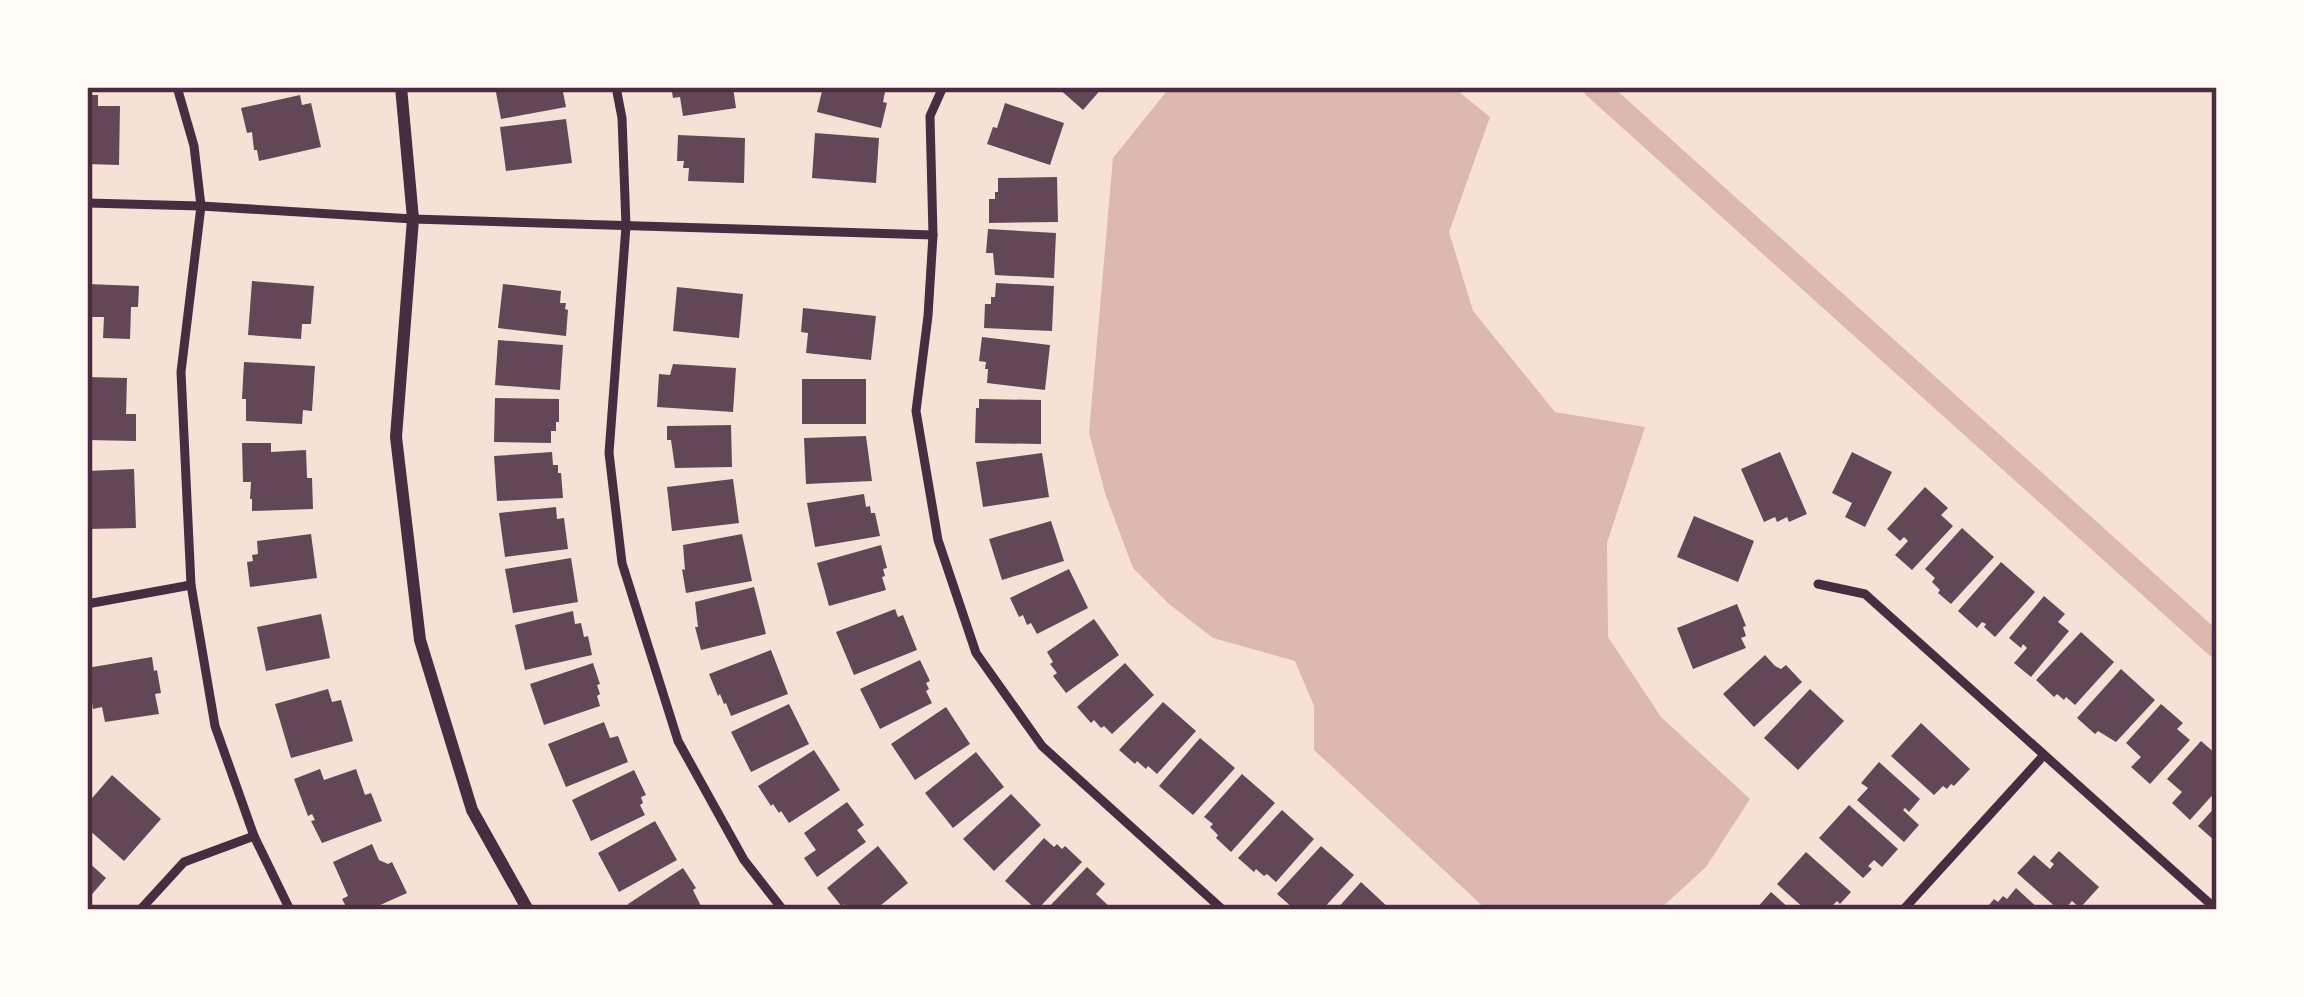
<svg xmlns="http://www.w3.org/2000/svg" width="2304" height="997" font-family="'Nunito Sans',sans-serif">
<rect width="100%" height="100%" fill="#f7e1d7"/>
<!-- water -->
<path fill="#dcb8b0" d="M1170,87H1453L1490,117L1449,232L1473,311L1555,412L1645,427L1607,543L1608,637L1661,717L1750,799L1706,867L1659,910H1487L1314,750V706L1295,661L1213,638L1169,604L1133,568L1106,496L1089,433L1113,158Z"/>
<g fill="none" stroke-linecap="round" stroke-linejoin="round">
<!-- canal -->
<path stroke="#dcb8b0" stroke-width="24" d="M1595,87L2217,646"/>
</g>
<!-- building -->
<g fill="#644757">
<path d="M495,87H562L566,107L501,119Z"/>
<path d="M671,87H733L736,108L683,116L680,97L673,98Z"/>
<path d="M823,87H883L882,91L885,92L883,102L887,103L881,128L817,112Z"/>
<path d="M1057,87H1103L1083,110Z"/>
<path d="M87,95H98V106H120L119,165L87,164Z"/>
<path d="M300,95L302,105L311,103L321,147L259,161L257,150H254L252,132L247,133L241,108Z"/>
<path d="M1005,103L1064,123L1050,165L987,144L993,127L997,128Z"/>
<path d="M566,119L572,163L506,171L500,127Z"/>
<path d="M815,133L879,138L876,183L812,178Z"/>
<path d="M678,135L745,138L744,183L688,181L689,168H683L684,161H677Z"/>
<path d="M1057,177L1058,222L989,223V199H995V192H998V178Z"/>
<path d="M988,229L1056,233L1054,278L995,275L993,253H986Z"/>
<path d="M252,281L314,286L311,324H302L301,339L248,335Z"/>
<path d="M996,283L1054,286L1052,331L984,328L985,304H991V297H995Z"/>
<path d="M87,284L139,286L138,307H131L130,339L103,338L104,317H87Z"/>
<path d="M503,284L561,291L560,303H566L565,309L568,310L566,336L498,328Z"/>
<path d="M677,287L743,294L739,338L673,331Z"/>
<path d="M803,308L876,316L871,360L806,353L808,333L801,332Z"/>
<path d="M982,337L1050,345L1045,390L987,383L988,369H985L986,362L979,361Z"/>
<path d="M498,340L563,345L560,390L495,385Z"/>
<path d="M244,362L315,366L312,411L303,410L302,424L246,421V399H242Z"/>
<path d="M673,364L736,368L733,412L657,407L659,374L670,375Z"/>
<path d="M87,377L127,378L126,414H136V441L87,440Z"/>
<rect x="802" y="379" width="64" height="45"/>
<path d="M495,398L559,399V422H556V431H551V443L494,442Z"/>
<path d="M979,399L1041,400V444L975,443L976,408H979Z"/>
<path d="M731,425L732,467L675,468L671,440H667V426Z"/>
<path d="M866,436L872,481L806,484L804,438Z"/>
<path d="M242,443H271V452L306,450L307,478H312L313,509L252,511V499H250L251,482H243Z"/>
<path d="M552,452L553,465H558V473H561L563,498L497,501L494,456Z"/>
<path d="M1780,452L1807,514L1789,522L1787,517L1777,522L1775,517L1764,522L1741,469Z"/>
<path d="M1852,452L1892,472L1865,527L1845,517L1852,503L1832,493Z"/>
<path d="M1042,453L1049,497L983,507L976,462Z"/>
<path d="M134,469L136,528L87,529V471Z"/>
<path d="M733,479L739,523L672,531L667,487Z"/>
<path d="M1925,487L1948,508L1941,515L1953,526L1912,570L1895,555L1908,541L1904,537L1900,541L1887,529Z"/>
<path d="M864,494L866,507L870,506L871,513H875L880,536L815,547L807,503Z"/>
<path d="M556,507L557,519L564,518L568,549L505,557L499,513Z"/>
<path d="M1694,516L1754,541L1738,582L1677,557Z"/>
<path d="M1051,521L1064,561L1002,580L989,539Z"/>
<path d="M1962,528L1994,557L1951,604L1938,593L1940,590L1932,582L1935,578L1925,569Z"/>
<path d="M311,534L317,578L250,587L247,562L253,561L252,555L258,554L257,541Z"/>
<path d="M742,534L752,581L686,593L682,569L685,570L683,545Z"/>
<path d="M881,545L887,568L883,569L885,576L882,577L886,590L829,606L817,563Z"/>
<path d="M571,558L578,602L513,613L505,569Z"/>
<path d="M2001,562L2035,592L1995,637L1984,627L1986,624L1982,622L1977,628L1958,611Z"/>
<path d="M1069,569L1088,608L1037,634L1031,623L1027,625L1023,615L1019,617L1010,598Z"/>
<path d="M754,587L766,634L701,650L695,627H698L695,602Z"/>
<path d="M2044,596L2065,614L2058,622L2069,631L2031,677L2014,663L2027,648L2023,644L2021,648L2009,638Z"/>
<path d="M1737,604L1746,626L1743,627L1746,636L1741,638L1746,648L1693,669L1677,628Z"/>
<path d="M895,609L898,617L903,615L917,650L854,675L836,632Z"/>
<path d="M573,611L575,624L581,623L584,637L588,636L592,655L525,670L515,625Z"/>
<path d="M321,614L330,658L266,671L257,627Z"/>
<path d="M1094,619L1119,655L1066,693L1053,676L1057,673L1050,664L1053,662L1047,652Z"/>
<path d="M2081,632L2114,662L2075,705L2066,697L2064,700L2057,694L2054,697L2036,680Z"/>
<path d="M771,650L788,694L731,716L726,703L724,704L720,694L718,696L709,674Z"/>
<path d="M1765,655L1775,666L1781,669L1786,665L1802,682L1754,727L1723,694Z"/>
<path d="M152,657L154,671L157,670L161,693L155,694L159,714L105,722L102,707L93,709L87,668Z"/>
<path d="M920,660L930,681L926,683L929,689L926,691L932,703L880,729L860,689Z"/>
<path d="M593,663L600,684L597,685L600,694L597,696L600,706L544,725L530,684Z"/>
<path d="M1125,663L1154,695L1112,734L1104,726L1101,728L1094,720L1091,723L1077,707Z"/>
<path d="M2121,669L2155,700L2116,742L2098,731L2095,734L2077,718Z"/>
<path d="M328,689L332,702L341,700L353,741L291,758L275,704Z"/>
<path d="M1810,689L1844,721L1798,770L1764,738Z"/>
<path d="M1163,702L1196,731L1157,774L1148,766L1146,769L1137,761L1135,764L1119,750Z"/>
<path d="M789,704L809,744L751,772L731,732Z"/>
<path d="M2161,704L2183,723L2177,729L2190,740L2150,784L2131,767L2141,757L2126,743Z"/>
<path d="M946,707L970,744L915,780L891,744Z"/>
<path d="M604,722L610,738L618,736L628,762L566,787L548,744Z"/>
<path d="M1921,723L1970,769L1954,786L1951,784L1947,789L1943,786L1934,795L1891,756Z"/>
<path d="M1200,738L1235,768L1193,815L1159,786Z"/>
<path d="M2201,741L2217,755L2215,767L2217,790L2190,820L2172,803L2182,792L2167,779Z"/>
<path d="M814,750L840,790L789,823L781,811L779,813L773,804L771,806L758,786Z"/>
<path d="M976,752L1004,787L953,828L925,793Z"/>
<path d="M1879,762L1920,799L1909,812L1905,808L1903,810L1919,825L1904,842L1857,800L1868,788L1861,783Z"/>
<path d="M320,769L324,780L356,769L365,795L371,793L382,821L322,843L311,821L315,820L312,814L308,816L294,779Z"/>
<path d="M634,770L646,795L641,797L643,803L640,805L645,815L591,841L572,800Z"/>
<path d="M1242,774L1275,803L1231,852L1216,838L1218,835L1210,827L1213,824L1204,817Z"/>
<path d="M112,775L161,819L124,861L87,828V820L92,815L87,811V804Z"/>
<path d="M1011,794L1041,825L994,871L963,839Z"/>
<path d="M847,802L864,825L857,830L866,842L817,877L804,858L816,850L804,833Z"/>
<path d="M1849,805L1898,849L1882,867L1874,860L1868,866L1872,869L1863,878L1819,838Z"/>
<path d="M2217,805V838L2215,841L2198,826Z"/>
<path d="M1282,810L1314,839L1276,882L1267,874L1264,876L1256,869L1254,872L1238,858Z"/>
<path d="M655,821L677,860L619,892L598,853Z"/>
<path d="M1044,838L1054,847L1057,844L1062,849L1065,846L1082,862L1037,910L1005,881Z"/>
<path d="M372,844L379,860L388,864L392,862L407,893L369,910H348L342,899L348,896L333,862Z"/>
<path d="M878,846L908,883L875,910H848L844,904L842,907L827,888Z"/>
<path d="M1321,846L1354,875L1322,910H1301L1295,905L1293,908L1277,894Z"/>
<path d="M2059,851L2099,887L2080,908L2072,901L2064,910H2059L2017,873L2034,855L2050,869L2054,864L2050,861Z"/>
<path d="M1806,852L1851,892L1840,904L1837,901L1833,905L1839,910H1806L1777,884Z"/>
<path d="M87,861L106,878L87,900Z"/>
<path d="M1087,867L1105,884L1096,894L1113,910H1046Z"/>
<path d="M683,868L696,888L693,890L703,910H631L628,904Z"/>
<path d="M1361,882L1391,910H1336Z"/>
<path d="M2016,888L2040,910H1985L1994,899L1998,902L2003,896L2007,899Z"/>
<path d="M1771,892L1791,910H1755Z"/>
</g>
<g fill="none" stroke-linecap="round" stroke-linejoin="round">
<!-- minor -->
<g stroke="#4a2c40" stroke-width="9">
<path d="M177,87L194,146L201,206L181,372L191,585L215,726L254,836L290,910"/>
<path d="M616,87L622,118L626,226L609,453L622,563L678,741L744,860L783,910"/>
<path d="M943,87L930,116L933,235L928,316L916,411L938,540L976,653L1042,746L1223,910"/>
<path d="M87,203L201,206L413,219L933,235"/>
<path d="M1818,584L1865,594L2217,910"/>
<path d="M87,604L191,585"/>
<path d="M140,910L184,862L254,836"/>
<path d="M1903,910L2044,755"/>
</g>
<!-- tertiary -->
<path stroke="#4a2c40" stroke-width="12" d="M401,87L413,219L396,437L420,640L472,810L528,910"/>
</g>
<!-- border -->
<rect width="2304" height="997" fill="none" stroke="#fffaf5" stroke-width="180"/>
<rect x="90" y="90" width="2124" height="817" fill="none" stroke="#4a2c40" stroke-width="4.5"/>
</svg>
